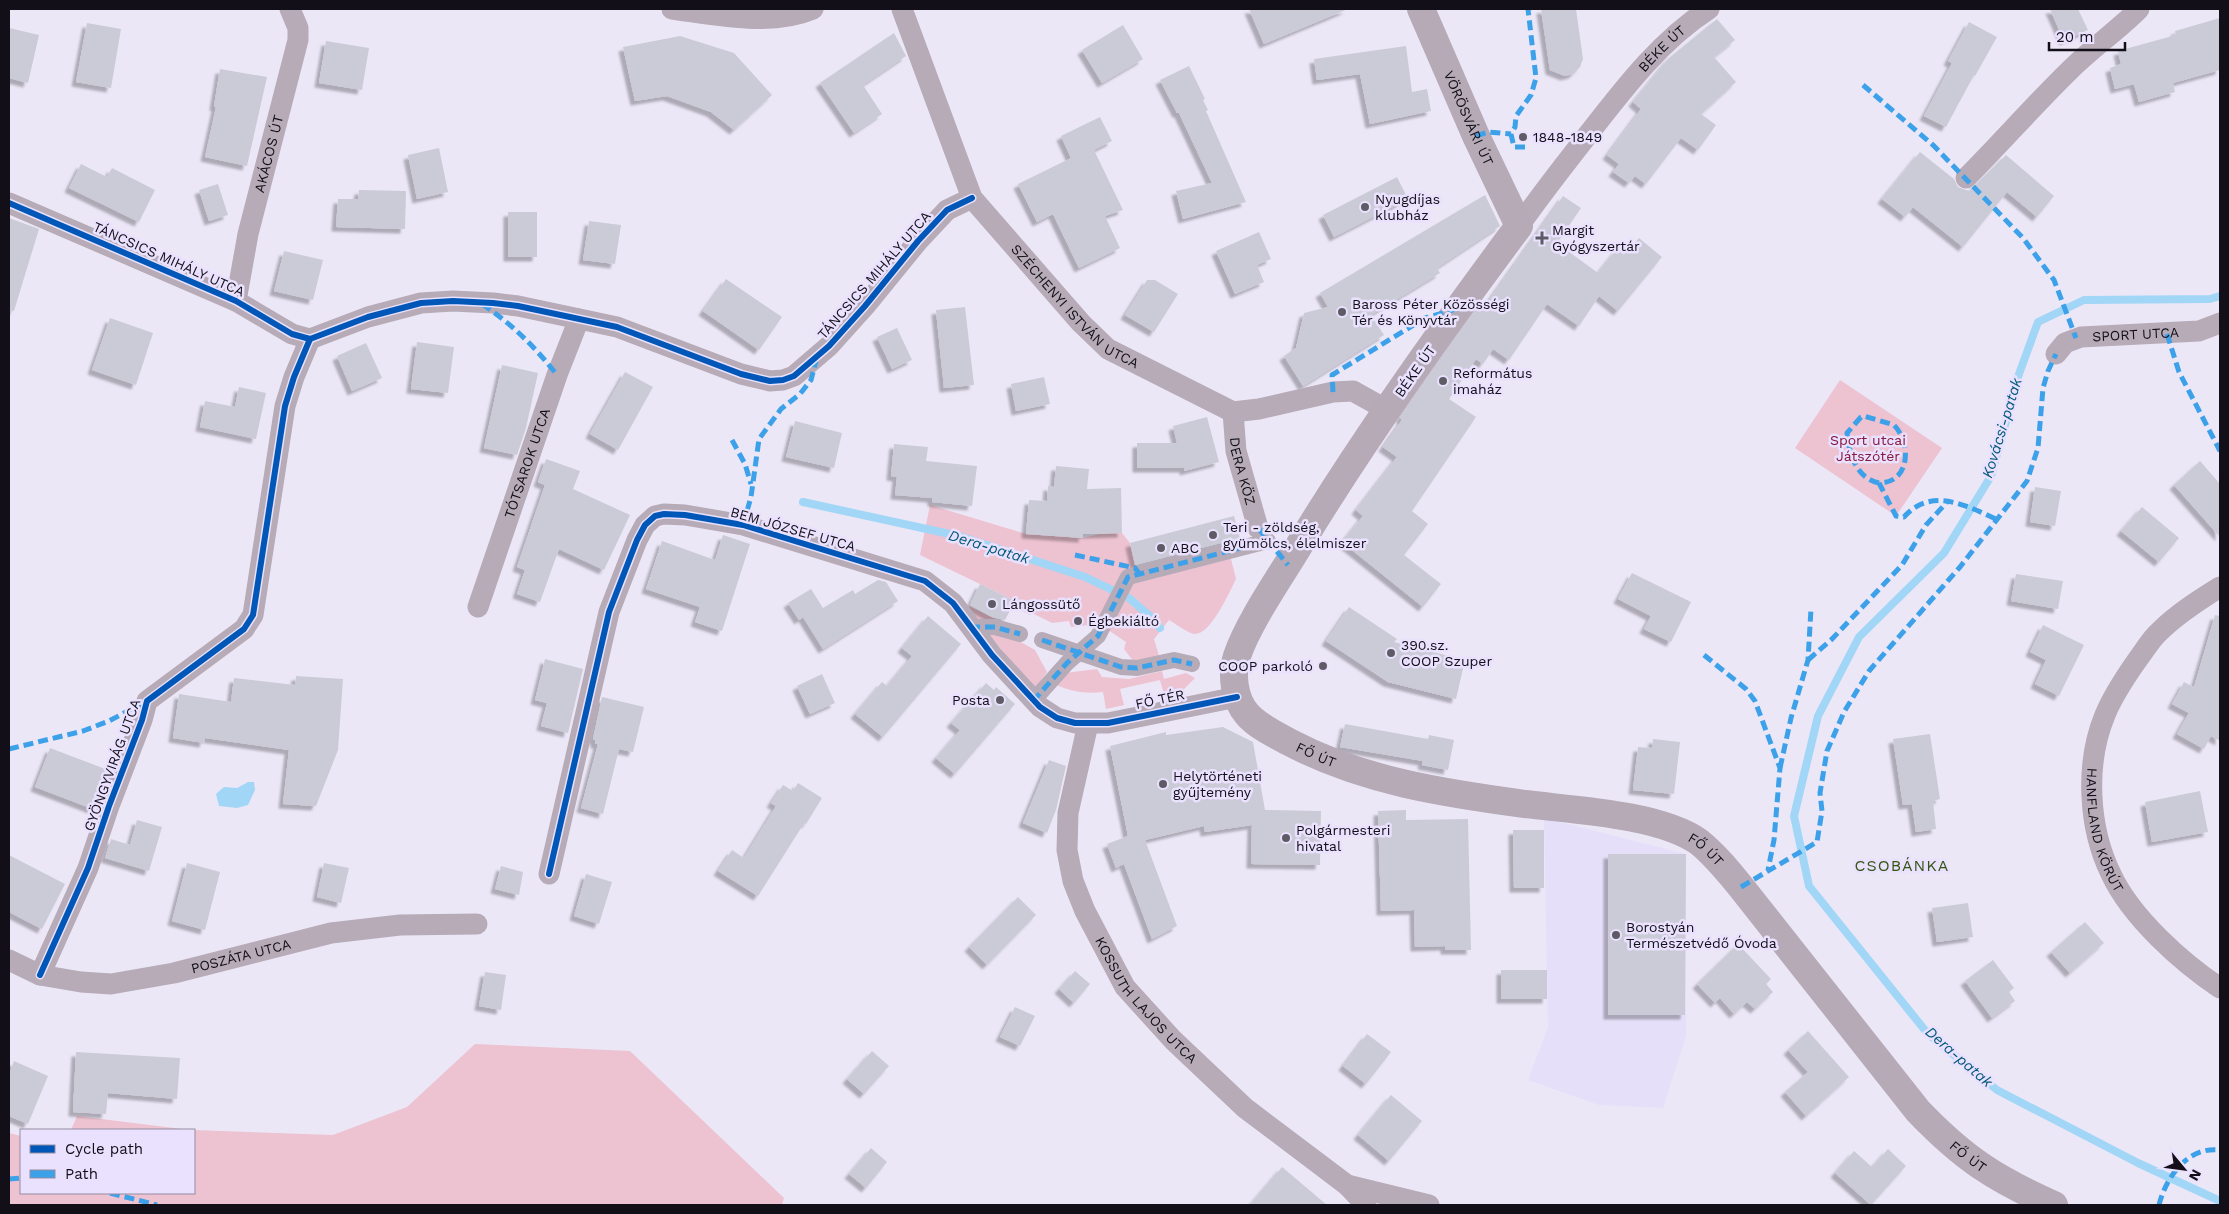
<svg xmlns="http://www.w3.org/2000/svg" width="2229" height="1214" font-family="'Work Sans',sans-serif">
<defs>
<filter id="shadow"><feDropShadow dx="-4.5" dy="4.5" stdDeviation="1" flood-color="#0004"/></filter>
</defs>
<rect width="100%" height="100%" fill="#ece7f7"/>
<!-- built -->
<path fill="#e6dff9" d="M1544,818L1686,854V1036L1663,1108L1599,1105L1528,1080L1548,1027Z"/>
<!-- green -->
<g fill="#edc2d1">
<path d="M1840,380L1942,448L1896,516L1795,448Z"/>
<path d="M930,505L1026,534L1083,538L1100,534L1122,533L1130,543L1136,568L1098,624L1071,627L1069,621L1052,623L1032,613L1030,615L1012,606L1015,601L920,555Z"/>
<path d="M1230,555L1236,579C1229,593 1210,636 1194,634C1186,632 1176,624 1169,620L1154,639L1159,656L1134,662L1124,649L1126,642L1108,630L1126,585Z"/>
<path d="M969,606L1004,623L1017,640L1035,650L1047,672L1034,690L968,609Z"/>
<path d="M1097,669L1102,677L1129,679L1162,671L1164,679L1186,673L1195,678L1182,691L1165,698L1160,680L1120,689L1124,705L1106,709L1103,692C1086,694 1073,692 1056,685L1065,673Z"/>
<path d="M475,1044L630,1051L784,1198L782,1205H9V1133L21,1136V1193H194V1130L333,1135L407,1107Z"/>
<path d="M77,1116L190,1130H194H71Z"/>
</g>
<!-- water -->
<path fill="#a2d6f6" d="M248,782H254L255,790L248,805L237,808L219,806L216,794L224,787L237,788Z"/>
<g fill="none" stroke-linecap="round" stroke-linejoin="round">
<!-- stream -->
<g stroke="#a2d6f6" stroke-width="8">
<path d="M2220,296L2210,299L2084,300L2038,322L2019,374L1991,476L1944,553L1859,637L1818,716L1794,816L1809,886L1928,1034L1997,1090L2138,1163L2220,1201"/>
<path d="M803,502L959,536L1085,577L1129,598L1151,617L1160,628"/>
</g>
</g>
<!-- building -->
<g fill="#cbcbd7" filter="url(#shadow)">
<path d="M1249,9H1348L1264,44Z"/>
<path d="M1541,9H1576L1583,59L1580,67L1573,74L1565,76L1550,70Z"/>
<path d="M2050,9H2078L2088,30L2064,41Z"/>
<path d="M2220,18V70L2173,83L2175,92L2139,102L2134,84L2115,89L2110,68L2121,64L2118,51L2176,35L2175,31Z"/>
<path d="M1717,19L1735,40L1714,57L1736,82L1701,114L1716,125L1698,150L1681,138L1646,184L1635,176L1629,183L1613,172L1619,164L1607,155L1641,109L1633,102L1668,59Z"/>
<path d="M1969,22L1997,37L1975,76L1974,75L1946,127L1924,116L1952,63L1948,61Z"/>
<path d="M87,23L121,29L111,88L76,82Z"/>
<path d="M1123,25L1143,59L1102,83L1082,50Z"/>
<path d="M9,28L39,35L28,83L9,78Z"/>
<path d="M894,33L906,56L863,85L882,114L854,133L820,83Z"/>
<path d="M680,36L734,53L772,95L734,130L711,112L667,96L635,101L623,47Z"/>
<path d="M326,41L369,48L362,90L319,83Z"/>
<path d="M1406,46L1412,92L1427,89L1431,111L1370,124L1360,74L1317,80L1314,59Z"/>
<path d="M1189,66L1205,99L1203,100L1208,110L1206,111L1246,202L1183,219L1176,191L1212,183L1179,113H1177L1160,80Z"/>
<path d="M220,69L267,77L247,166L205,157L216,107L214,106Z"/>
<path d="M1100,117L1112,141L1094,150L1123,210L1105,216L1120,248L1079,268L1053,214L1037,222L1018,184L1071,158L1061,136Z"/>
<path d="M439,148L448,192L417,199L408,155Z"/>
<path d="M1920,152L1954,179L1958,187L1969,191L2006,155L2054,196L2037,217L2007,192L1963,247L1913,207L1905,217L1882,199Z"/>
<path d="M81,164L107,177L112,168L155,190L139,222L69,188Z"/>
<path d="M1397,177L1408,199L1334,237L1323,215Z"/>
<path d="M218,184L228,215L209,221L199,190Z"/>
<path d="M359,190L406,191L405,229L336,227L338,199H358Z"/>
<path d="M1485,195L1500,226L1437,268L1440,273L1371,315L1384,335L1303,386L1284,356L1296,348L1304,313L1328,307L1320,293Z"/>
<path d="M1563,196L1581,208L1557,243L1598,273L1617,249L1624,255L1639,238L1662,257L1618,311L1599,296L1579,326L1547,304L1509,360L1493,349L1483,364L1476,359L1449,399L1476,417L1412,511L1428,524L1404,555L1441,584L1423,607L1342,542L1363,516L1356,510L1397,457L1383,447L1402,420L1400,418L1474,313L1481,304L1485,306Z"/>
<rect x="508" y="212" width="29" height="45"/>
<path d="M9,218L39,229L14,311L9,310Z"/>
<path d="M589,221L621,225L615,264L583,260Z"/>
<path d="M1259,232L1271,259L1257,265L1264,282L1235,294L1216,251Z"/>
<path d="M284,251L323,260L313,300L274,291Z"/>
<path d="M726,279L782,317L759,350L703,311Z"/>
<path d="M1147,280H1155L1178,294L1154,332L1125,315Z"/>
<path d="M965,307L974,385L944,388L936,310Z"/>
<path d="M110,318L153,333L136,385L92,370Z"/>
<path d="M897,328L912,360L892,369L877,337Z"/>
<path d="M417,342L454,347L448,393L411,389Z"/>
<path d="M366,343L382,378L352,391L337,356Z"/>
<path d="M502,365L538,373L526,428L517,455L484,448Z"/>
<path d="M625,372L653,387L618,450L590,434Z"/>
<path d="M1044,377L1050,404L1016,411L1011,384Z"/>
<path d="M239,387L266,393L256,439L200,427L205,401L235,407Z"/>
<path d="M1207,417L1219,462L1184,471V468H1137V443H1177L1173,426Z"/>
<path d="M795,421L842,433L834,468L786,457Z"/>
<path d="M894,444L928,447L926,461L977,466L972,506L932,502V498L895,495L897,477L891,476Z"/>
<path d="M546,459L580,471L573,489L630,515L604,570L559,549L540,602L517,594L525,570L517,567L545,485L538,482Z"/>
<path d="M2200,461L2220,484V537L2174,485Z"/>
<path d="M1056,466L1089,469L1087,489L1121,488L1122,533L1083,534V538L1026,534L1029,500L1047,501L1048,486L1054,487Z"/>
<path d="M2035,487L2061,491L2055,526L2030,522Z"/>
<path d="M2142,507L2179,538L2159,562L2121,531Z"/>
<path d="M1234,516L1240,538L1135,565L1130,543Z"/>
<path d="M723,535L750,544L722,631L695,622L700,607L646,589L662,541L715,560Z"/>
<path d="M1632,573L1691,602L1671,642L1644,629L1651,616L1618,599Z"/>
<path d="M2016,574L2063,581L2058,609L2011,601Z"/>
<path d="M878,580L886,582L898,601L823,649L803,617L799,620L788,603L811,589L823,608L853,590L855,594Z"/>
<path d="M980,584L1015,601L1005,620L992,617L970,605Z"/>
<path d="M1349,607L1397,639L1394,642L1465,660L1456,699L1388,682L1326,641Z"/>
<path d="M2215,615L2220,616V741L2211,736L2204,749L2177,734L2189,713L2172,704L2184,682L2194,687Z"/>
<path d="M928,616L961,644L883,737L855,714L882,682L887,686L912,656L902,648Z"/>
<path d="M2043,625L2084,645L2059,696L2035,684L2046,660L2030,652Z"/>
<path d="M545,659L583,669L568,733L541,726L547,703L535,700Z"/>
<path d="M822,674L835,703L810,714L797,686Z"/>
<path d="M296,676L343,679L338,750L316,806L283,804L289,750L205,738L204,743L173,738L179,694L231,702L234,678L295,685Z"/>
<path d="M986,683L994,690L996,687L1015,704L955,774L936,758L960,730L951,723Z"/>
<path d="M602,697L644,707L633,752L619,749L603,814L581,808L598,744H595V740L593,739Z"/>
<path d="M1345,724L1428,739L1429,735L1454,740L1448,770L1422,765L1423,761L1340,747Z"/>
<path d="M1223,727L1253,742L1265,810L1321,811L1320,865L1251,864L1252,825L1205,832L1204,826L1145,840L1177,926L1152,939L1124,864L1116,868L1107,844L1128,836L1110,746L1166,732V735Z"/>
<path d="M1930,734L1940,799L1933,801L1936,829L1916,832L1912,804L1903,805L1893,739Z"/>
<path d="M1653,739L1680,742L1674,794L1633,790L1638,747L1652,748Z"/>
<path d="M50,748L108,770L93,809L35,787Z"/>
<path d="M1049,760L1066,766L1056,810L1047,833L1023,823Z"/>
<path d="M798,783L822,798L806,824L804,823L758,896L718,871L732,850L744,858L776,806L771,803L783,785L793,791Z"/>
<path d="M2200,791L2208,832L2152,842L2145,802Z"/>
<path d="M1406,810V820L1468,819L1471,950H1445V946L1415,947L1414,910L1381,911L1378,811Z"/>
<path d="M137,820L162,827L149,871L105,858L111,839L130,845Z"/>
<path d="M1513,830H1544V888H1514Z"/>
<path d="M1608,854H1686L1685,1015H1608Z"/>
<path d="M9,855L65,884L42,929L9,912Z"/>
<path d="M187,863L220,872L205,930L172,921Z"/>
<path d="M324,863L349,868L341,903L317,897Z"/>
<path d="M501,866L523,872L519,895L495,889Z"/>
<path d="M586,874L612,882L599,924L574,916Z"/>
<path d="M1018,897L1036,915L987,965L969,947Z"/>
<path d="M1968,903L1973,937L1937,942L1932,908Z"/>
<path d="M2085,922L2104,943L2070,973L2051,952Z"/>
<path d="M1738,944L1771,979L1766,984L1773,992L1755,1009L1747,1002L1734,1014L1720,998L1715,1003L1697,984Z"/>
<path d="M1993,960L2014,988L2009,992L2015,1001L1992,1018L1965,981Z"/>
<rect x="1501" y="970" width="46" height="29"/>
<path d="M1075,971L1090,984L1074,1003L1059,989Z"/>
<path d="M485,972L506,975L501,1010L479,1006Z"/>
<path d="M1015,1007L1035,1016L1020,1046L1000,1037Z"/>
<path d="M1808,1031L1849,1077L1806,1116L1785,1092L1808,1072L1788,1050Z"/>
<path d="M1367,1034L1391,1052L1366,1084L1343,1066Z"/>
<path d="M872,1051L889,1066L864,1094L847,1079Z"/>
<path d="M76,1052L180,1058L177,1099L108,1093L106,1114L73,1112Z"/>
<path d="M14,1061L48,1076L28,1124L9,1116V1075Z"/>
<path d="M1391,1095L1422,1121L1389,1161L1358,1135Z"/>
<path d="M871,1148L887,1162L866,1188L849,1174Z"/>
<path d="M1888,1149L1906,1166L1871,1205L1835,1173L1854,1151L1872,1167Z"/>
<path d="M1282,1167L1327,1205H1250Z"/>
</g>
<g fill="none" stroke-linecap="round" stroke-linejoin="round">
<!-- pedestrian -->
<g stroke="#b6abb6" stroke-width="16">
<path d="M970,627H995L1020,634"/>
<path d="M1042,640L1121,667L1137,668L1174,660L1192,664"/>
<path d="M1033,701L1067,663L1098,636L1128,577L1268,541"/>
</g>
<!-- minor -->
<g stroke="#b6abb6" stroke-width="21">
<path d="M672,9C717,15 770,27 813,9"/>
<path id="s1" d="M902,9L972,198L1081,323L1108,349L1233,412L1259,409L1333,392L1353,391L1387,410"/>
<path d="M1966,178C2001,143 2034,105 2070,70C2092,48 2117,31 2139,9"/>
<path d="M9,203L236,301L292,334L310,339L368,317L421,303L453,301L493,303L518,306L617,327L741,374L770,381L783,380L794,376L829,346L865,306L918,241L947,210L972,198"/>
<path id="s2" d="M1519,226C1542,193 1566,163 1590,132C1625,87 1661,40 1709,9"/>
<path id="s3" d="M236,301L248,234L298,40V28L290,9"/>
<path id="s4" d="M2056,354L2065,343L2081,337L2199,331L2220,323"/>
<path id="s5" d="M1233,412L1236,451L1258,528"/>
<path id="s6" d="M2220,587C2199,600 2177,614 2159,632C2151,639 2145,650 2138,659C2126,676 2113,695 2105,715C2085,763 2088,827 2111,874C2131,917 2181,962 2220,988"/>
<path id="s7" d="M478,607L557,375L579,319"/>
<path id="s8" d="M1088,724L1068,813L1067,850L1073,881L1085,911L1125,987L1173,1040L1245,1108L1347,1185L1366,1205"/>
<path d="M549,874L609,612L637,540L645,525L655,516L664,514L685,515L743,525L925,581L953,603L992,655L1040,707L1057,718L1075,723H1108L1237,697"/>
<path id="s9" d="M9,960L40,975L81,982L111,984L174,973L331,933L400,925L477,924"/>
<path d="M40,975L88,868L109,806L142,720L147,701L244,629L253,615L285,406L294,377L310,339"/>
<path d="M1347,1185L1429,1205"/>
</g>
<!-- secondary -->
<path stroke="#b5aab6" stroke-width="28" id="s10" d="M1421,9L1476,136L1519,226C1442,329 1367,434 1300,544C1281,576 1249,621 1237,656C1231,674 1234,699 1247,714C1257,726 1276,735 1289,742C1363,781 1443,793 1525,804C1573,810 1660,814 1699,842C1715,855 1728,871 1741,887L1918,1111C1963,1158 1995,1179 2054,1205"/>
<!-- quiet -->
<g stroke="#3da1ea" stroke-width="5" stroke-dasharray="10 5" stroke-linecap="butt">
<path d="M1863,85L1933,145L2023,238L2054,280L2076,338"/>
<path d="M1476,136L1488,132L1511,134"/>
<path d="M1525,147H1514L1511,134L1515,127L1516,116L1531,95L1536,78L1528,9"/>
<path d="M482,304C512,324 535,347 557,375"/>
<path d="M2167,334L2179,372L2220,451"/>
<path d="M1333,392L1332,375L1425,318L1460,308"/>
<path d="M732,440L745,464L751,484"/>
<path d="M1879,483C1856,478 1849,454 1847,433L1861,417L1864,416L1894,425C1912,444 1910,483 1879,483L1896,516L1904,517C1932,486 1967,506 1998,520"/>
<path d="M743,525L751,497L759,439L781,409L800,394L811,380L817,357"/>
<path d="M1258,528L1288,565"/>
<path d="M1075,555L1135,568L1139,573"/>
<path d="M970,627H995L1020,634"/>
<path d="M1042,640L1121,667L1137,668L1174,660L1192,664"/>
<path d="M1704,655L1746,689L1755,701L1780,768L1774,840L1768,870"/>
<path d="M1808,660L1832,639L1902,565L1926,525L1948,501"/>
<path d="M1033,701L1067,663L1098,636L1128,577L1268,541"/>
<path d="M9,749L83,731L109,721L147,701"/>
<path d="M1780,768L1791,718L1808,660L1811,609"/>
<path d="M1741,887L1817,842L1822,811L1820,793L1827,751L1844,712L1869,671L1960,567L2027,481L2038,448L2043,388L2048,371L2056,354"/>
<path d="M9,1179L21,1178"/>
<path d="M110,1193L157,1205"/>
<path d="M2159,1205C2166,1177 2188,1146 2220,1150"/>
</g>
<!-- cycleway casing -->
<g stroke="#e9e1fd" stroke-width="9">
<g id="cycleway">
<path d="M9,203L236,301L292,334L310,339L368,317L421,303L453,301L493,303L518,306L617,327L741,374L770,381L783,380L794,376L829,346L865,306L918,241L947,210L972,198"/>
<path d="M549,874L609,612L637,540L645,525L655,516L664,514L685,515L743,525L925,581L953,603L992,655L1040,707L1057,718L1075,723H1108L1237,697"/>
<path d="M40,975L88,868L109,806L142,720L147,701L244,629L253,615L285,406L294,377L310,339"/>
</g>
</g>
<!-- cycleway -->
<use href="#cycleway" stroke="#0057b8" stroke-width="6"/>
</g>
<!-- markers -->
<g fill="#5e5b66" stroke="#e9e1fd" stroke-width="2">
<circle cx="1523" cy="137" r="5"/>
<circle cx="1365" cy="207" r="5"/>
<path d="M1539.5 230.5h5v5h5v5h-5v5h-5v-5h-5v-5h5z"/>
<circle cx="1342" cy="312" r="5"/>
<circle cx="1443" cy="381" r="5"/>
<circle cx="1213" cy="535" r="5"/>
<circle cx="1161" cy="548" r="5"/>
<circle cx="992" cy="604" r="5"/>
<circle cx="1078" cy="621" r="5"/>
<circle cx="1391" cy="653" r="5"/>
<circle cx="1323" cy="666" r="5"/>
<circle cx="1000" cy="700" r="5"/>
<circle cx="1163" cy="784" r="5"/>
<circle cx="1286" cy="838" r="5"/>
<circle cx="1616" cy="935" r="5"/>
</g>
<g text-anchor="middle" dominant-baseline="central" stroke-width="5" stroke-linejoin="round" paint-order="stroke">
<!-- street labels -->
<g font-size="14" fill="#120f18" stroke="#e9e1fd">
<text stroke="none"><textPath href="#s2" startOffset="228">BÉKE ÚT</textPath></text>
<text stroke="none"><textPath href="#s10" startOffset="119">VÖRÖSVÁRI ÚT</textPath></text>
<text stroke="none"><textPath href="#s3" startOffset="151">AKÁCOS ÚT</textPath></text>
<text transform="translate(169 259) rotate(24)">TÁNCSICS MIHÁLY UTCA</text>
<text transform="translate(874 275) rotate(-49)">TÁNCSICS MIHÁLY UTCA</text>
<text stroke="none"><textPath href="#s1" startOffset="352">SZÉCHENYI ISTVÁN UTCA</textPath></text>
<text stroke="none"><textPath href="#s4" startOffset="86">SPORT UTCA</textPath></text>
<text transform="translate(1415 371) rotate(-55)">BÉKE ÚT</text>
<text stroke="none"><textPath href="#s7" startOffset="152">TÓTSAROK UTCA</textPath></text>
<text stroke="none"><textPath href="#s5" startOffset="60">DERA KÖZ</textPath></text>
<text transform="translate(793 529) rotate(16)">BEM JÓZSEF UTCA</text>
<text transform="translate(1160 699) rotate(-12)">FŐ TÉR</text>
<text stroke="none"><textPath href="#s10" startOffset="895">FŐ ÚT</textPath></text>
<text transform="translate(112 765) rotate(-70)">GYÖNGYVIRÁG UTCA</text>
<text stroke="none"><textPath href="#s6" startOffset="294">HANFLAND KÖRÚT</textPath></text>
<text stroke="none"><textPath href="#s10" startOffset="1300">FŐ ÚT</textPath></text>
<text stroke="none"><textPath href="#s9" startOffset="239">POSZÁTA UTCA</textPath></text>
<text stroke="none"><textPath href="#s8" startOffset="301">KOSSUTH LAJOS UTCA</textPath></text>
<text stroke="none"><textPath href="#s10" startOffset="1705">FŐ ÚT</textPath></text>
</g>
<!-- poi labels -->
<g font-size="14" fill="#120f18" stroke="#e9e1fd" text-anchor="start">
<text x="1533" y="137">1848-1849</text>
<text x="1375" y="199">Nyugdíjas<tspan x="1375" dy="16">klubház</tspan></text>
<text x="1552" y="230">Margit<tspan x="1552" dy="16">Gyógyszertár</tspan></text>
<text x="1352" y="304">Baross Péter Közösségi<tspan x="1352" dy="16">Tér és Könyvtár</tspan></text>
<text x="1453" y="373">Református<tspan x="1453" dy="16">imaház</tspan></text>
<text x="1223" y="527">Teri - zöldség,<tspan x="1223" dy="16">gyümölcs, élelmiszer</tspan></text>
<text x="1171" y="548">ABC</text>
<text x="1002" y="604">Lángossütő</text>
<text x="1088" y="621">Égbekiáltó</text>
<text x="1401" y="645">390.sz.<tspan x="1401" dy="16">COOP Szuper</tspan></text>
<text x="1313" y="666" text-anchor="end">COOP parkoló</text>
<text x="990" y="700" text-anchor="end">Posta</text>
<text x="1173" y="776">Helytörténeti<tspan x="1173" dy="16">gyűjtemény</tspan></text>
<text x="1296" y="830">Polgármesteri<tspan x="1296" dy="16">hivatal</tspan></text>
<text x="1626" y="927">Borostyán<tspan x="1626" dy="16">Természetvédő Óvoda</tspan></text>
</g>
<!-- park labels -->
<g font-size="14" fill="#86173e" stroke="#e9e1fd">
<text x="1868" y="440">Sport utcai<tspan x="1868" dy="16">Játszótér</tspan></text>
</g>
<!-- water labels -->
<g font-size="15" font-style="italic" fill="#015879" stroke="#e9e1fd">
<text transform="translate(2002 428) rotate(-73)">Kovácsi-patak</text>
<text transform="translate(989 547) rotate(17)">Dera-patak</text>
<text transform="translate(1959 1057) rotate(41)">Dera-patak</text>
</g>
<!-- quarter labels -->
<g font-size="16" letter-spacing="1" fill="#365512" stroke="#e9e1fd">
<text x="1902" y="865">CSOBÁNKA</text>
</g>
</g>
<!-- border -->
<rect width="2229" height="1214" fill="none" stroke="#120f18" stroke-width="20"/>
<!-- legend -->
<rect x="20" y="1129" width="175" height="65" fill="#e9e1fd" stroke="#938da1"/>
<rect x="30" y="1145" width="25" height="8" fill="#0057b8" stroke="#938da1"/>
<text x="65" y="1154" font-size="15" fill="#120f18">Cycle path</text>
<rect x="30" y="1170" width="25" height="8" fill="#3da1ea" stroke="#938da1"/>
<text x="65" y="1179" font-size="15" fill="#120f18">Path</text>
<!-- north arrow -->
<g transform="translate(2184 1169) rotate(119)" stroke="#e9e1fd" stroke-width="4" paint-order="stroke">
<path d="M0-4L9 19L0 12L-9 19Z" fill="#120f18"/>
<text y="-8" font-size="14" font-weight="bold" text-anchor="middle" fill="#120f18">N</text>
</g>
<!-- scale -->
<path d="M2049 42v8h76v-8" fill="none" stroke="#120f18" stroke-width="2.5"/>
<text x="2056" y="42" font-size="15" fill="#120f18" stroke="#e9e1fd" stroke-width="4" paint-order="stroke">20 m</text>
</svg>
